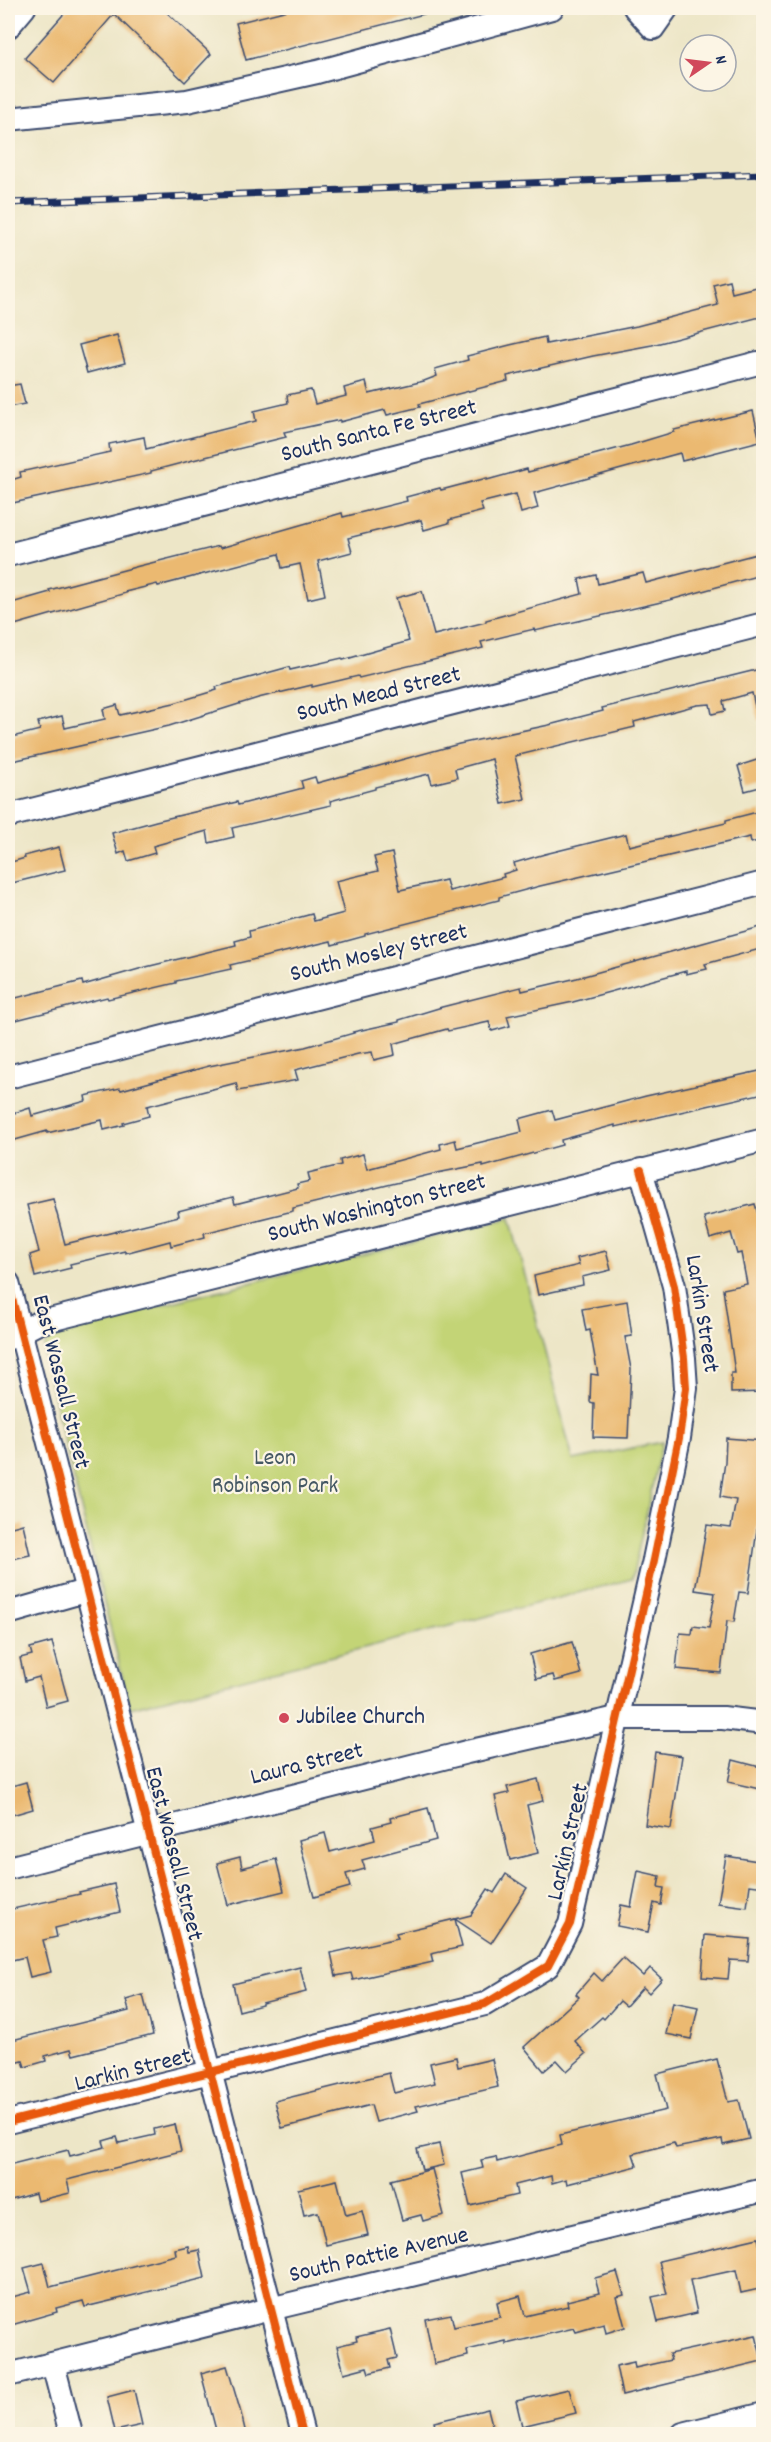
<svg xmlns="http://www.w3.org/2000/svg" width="771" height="2442" font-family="Dekko,sans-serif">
<rect width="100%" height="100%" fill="#fcf5e5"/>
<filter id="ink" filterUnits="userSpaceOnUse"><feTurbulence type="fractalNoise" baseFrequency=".0167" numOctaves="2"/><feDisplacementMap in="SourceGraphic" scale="12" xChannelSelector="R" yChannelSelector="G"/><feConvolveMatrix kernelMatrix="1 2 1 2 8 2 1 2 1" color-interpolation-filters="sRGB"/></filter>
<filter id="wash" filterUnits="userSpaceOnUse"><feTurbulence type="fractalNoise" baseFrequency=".008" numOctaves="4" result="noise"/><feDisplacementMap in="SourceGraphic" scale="24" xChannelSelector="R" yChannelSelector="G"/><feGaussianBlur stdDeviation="1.35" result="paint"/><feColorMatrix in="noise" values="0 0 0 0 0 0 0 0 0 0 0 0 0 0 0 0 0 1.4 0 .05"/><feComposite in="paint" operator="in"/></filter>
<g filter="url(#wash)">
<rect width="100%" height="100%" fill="#ede6c7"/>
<!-- green -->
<path fill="#c3d476" stroke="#6f826a" stroke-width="1.5" d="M510,1218L573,1460L662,1442L632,1579L130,1708L45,1362L44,1346L54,1335L69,1328Z"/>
<g id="blocks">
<!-- building -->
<g fill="#ebb971">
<path d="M69,8H162L211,54L185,82L114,14L54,83L25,58Z"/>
<path d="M296,8H428V13L246,60L236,23Z"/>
<path d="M729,280L732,293L764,285V316L652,345L593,356L507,376L508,381L419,404L420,407L387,415L385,410L340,422V420L284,432L286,437L193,460L151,471V473L8,504V481L21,477L20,472L110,452L109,444L144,437L146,449L256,421L254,411L288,403L287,395L311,390L315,404L346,396L344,388L366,382L369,394L424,381L437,376L435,369L468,360L467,356L510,345L545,337L546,344L637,326L718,305L713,284Z"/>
<path d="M117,335L125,363L87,373L79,345Z"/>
<path d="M20,384L25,404L8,407V386Z"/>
<path d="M753,411L760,441L682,461L680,453L534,493L538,508L521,513L516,494L480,503L483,511L449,520V523L424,530L421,520L348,538L352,552L318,561L325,595L308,599L300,564L282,568L279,554L158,586L157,584L125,592L126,593L11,626L8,611V604L50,592L49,590L139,566L219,546L220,548L342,513L343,517L407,501L406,497L440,488L441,490L487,478V480L527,469L528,472L631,445L674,432V430Z"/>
<path d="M764,552V574L670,600L535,631L534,629L481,642L483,648L359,678L358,676L312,687V685L258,698L169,726L8,762V738L40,730L38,722L62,716L65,728L105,719L103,709L117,705L120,715L174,703L217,690L216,687L289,667L290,670L342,658L343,660L409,641L396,598L422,591L434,635L486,622V620L582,594L579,579L596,575L598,584L643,573L646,583Z"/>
<path d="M764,668V719L758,720L752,693L723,701L725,711L712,714L710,704L697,705L634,722L635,727L515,756L525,799L502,804L492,759L455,769L457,778L432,784L429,774L375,787V789L330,801L331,805L232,828L234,837L209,843L207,831L153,846L155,853L128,861L125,851L118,854L112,833L156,821L237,802L238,805L303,788L301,781L315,777L317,783L459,744L549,725L603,711L602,708Z"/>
<path d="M760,759L764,773V786L745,791L738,766Z"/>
<path d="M761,811L764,839L751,843L750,837L540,886L499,897V900L365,934V936L332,945L331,941L230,965L231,969L176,981V983L108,999L107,997L8,1022V1000L82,981L83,985L146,967L236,945L235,941L250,937L249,931L312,914L314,921L344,913L336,881L378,871L374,857L392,853L400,890L446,880L449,891L504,877L503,874L516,870L514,863L545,854L626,834L629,846L726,823V820Z"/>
<path d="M59,847L65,870L8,884V863L25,858L24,856Z"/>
<path d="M764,926V948L705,964L707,969L686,974V971L573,1002L507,1016L510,1026L492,1031L489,1022L448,1031L447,1029L393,1044L395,1055L374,1060L372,1052L358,1054L295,1070L298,1080L238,1091L236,1083L147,1106L149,1116L123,1123L124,1125L104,1130L102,1120L47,1133V1131L8,1142V1115L30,1108L32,1116L86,1101L85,1096L120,1088L121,1090L209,1066L305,1047L354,1033L353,1032L399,1022V1020L442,1007L521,987L522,991L577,978Z"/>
<path d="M764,1070V1093L615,1127V1125L561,1140L562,1145L483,1167V1164L437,1173L293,1208V1211L204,1233L205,1237L171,1246L170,1241L125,1253V1251L70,1264L71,1268L35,1277L30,1255L39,1252L27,1205L53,1199L65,1244L179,1216L178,1211L233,1197L235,1204L298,1188L297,1184L310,1181L308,1173L341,1165L340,1160L363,1154L367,1169L441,1149L440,1144L455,1140L457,1148L522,1132L519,1119L552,1110L555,1120L646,1096Z"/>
<path d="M755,1204L764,1236V1303L757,1305L764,1351V1392L731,1393V1373H735L723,1289L747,1284L741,1253L737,1254L731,1233L710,1239L704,1217Z"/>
<path d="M606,1251L611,1270L582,1277L583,1285L538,1295L534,1276L579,1265L577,1258Z"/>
<path d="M627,1301L632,1336L625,1337L631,1369L628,1438L593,1437L594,1403L590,1402L591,1374L598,1375L590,1330L586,1331L582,1309Z"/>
<path d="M726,1438L764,1441V1473L759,1505L764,1506V1523H758L748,1593L739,1592L734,1622L727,1621L721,1673L676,1669L680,1633L692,1634L693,1626L709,1628L715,1593L695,1590L707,1525L731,1528L736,1500L720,1497L725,1462Z"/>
<path d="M23,1524L30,1555L8,1560V1528Z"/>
<path d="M52,1642L68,1701L46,1707L39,1677L25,1681L20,1658L32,1655L30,1648Z"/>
<path d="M572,1642L581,1674L555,1681L553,1675L536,1679L530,1654Z"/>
<path d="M655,1752L682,1756L671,1829L645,1825Z"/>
<path d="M733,1760L760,1767L759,1772L764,1773V1790L728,1782Z"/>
<path d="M538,1779L543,1801L527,1805L538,1853L510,1860L495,1796L509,1793L507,1787Z"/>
<path d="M26,1782L33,1809L12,1815L11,1810H8V1787Z"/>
<path d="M428,1808L436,1840L362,1860L365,1869L346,1874L350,1887L314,1897L299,1840L325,1833L330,1852L375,1840L372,1827L391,1822L390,1818Z"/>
<path d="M726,1856L764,1862V1887L750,1885L747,1907L718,1903Z"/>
<path d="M240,1857L242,1868L276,1859L284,1891L228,1905L217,1863Z"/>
<path d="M638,1871L660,1876L658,1887L664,1888L661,1905L654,1903L648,1932L617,1926L621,1905L631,1907Z"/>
<path d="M506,1874L527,1888L491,1943L455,1919L471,1915L488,1889L494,1893Z"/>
<path d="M114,1884L120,1912L55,1928L57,1937L43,1940L51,1972L30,1977L25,1957L8,1961V1910L80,1894L79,1892Z"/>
<path d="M455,1919L462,1947L431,1954L433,1962L353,1980L351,1973L336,1976L331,1953L398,1938L396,1933Z"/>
<path d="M705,1935L750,1939L748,1961L730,1960L728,1979L702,1977Z"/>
<path d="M623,1958L643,1976L650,1968L662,1979L649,1993L643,1987L626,2006L620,2001L604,2019L602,2017L575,2041L586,2054L567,2071L557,2060L544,2071L524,2047L579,1997L576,1994L594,1973L602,1981Z"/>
<path d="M300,1967L306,1992L262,2003V2005L239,2011L233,1984Z"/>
<path d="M143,1995L153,2035L73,2055L71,2049L45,2056L46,2061L25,2067L23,2061L11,2064L8,2041L129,2011L126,2000Z"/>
<path d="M673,2002L698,2007L691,2039L666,2034Z"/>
<path d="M456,2057L458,2067L492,2059L498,2087L416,2106L418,2111L376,2122L371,2105L282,2128L275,2101L389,2073L394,2093L435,2083L430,2063Z"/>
<path d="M717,2059L728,2102L739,2100L749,2139L723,2145L722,2139L676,2148L674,2143L633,2154L637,2166L567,2184L566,2179L552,2183L551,2176L515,2185L517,2195L470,2206L462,2173L483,2168L481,2160L496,2157L497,2162L562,2145L560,2135L666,2110L657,2074Z"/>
<path d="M175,2124L181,2151L67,2180L70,2193L37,2201L35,2193L8,2201V2165L68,2150L70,2156L105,2147L103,2141L117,2137L119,2143L155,2135L154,2129Z"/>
<path d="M439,2144L444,2165L422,2170L417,2149Z"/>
<path d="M432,2169L444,2215L423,2221L421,2215L402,2220L391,2180Z"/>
<path d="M337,2180L346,2215L362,2211L368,2235L326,2245L318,2212L304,2215L298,2189Z"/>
<path d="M758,2238L764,2264V2288L741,2293L736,2270L690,2280L697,2313L658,2322L652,2297L667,2294L659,2261Z"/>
<path d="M188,2246L189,2252L199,2250L205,2278L85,2307L83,2301L56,2308L57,2312L8,2326V2298L31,2292L24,2268L44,2263L50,2287L176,2255L175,2249Z"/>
<path d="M617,2272L624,2295L617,2297L625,2327L606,2333L604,2324L576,2332L574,2328L506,2344V2341L467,2350L468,2356L434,2364L425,2319L451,2314L454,2327L500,2317L497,2302L520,2296L525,2316L568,2306L567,2301L599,2293L595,2278Z"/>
<path d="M390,2329L397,2358L388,2360L390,2368L369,2373L367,2367L344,2373L337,2346L357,2341L356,2337Z"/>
<path d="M756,2335L762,2361L622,2395L616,2366L634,2362L635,2368L671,2360L669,2354Z"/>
<path d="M227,2366L241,2413L246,2434H217L201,2373Z"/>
<path d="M569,2389L576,2413L522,2426L516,2401Z"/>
<path d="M134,2390L142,2425L115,2431L107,2397Z"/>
<path d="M488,2409L494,2432L483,2434H437L434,2422Z"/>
</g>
</g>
</g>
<g filter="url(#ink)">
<use href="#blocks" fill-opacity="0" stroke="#3a4a6e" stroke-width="1.5"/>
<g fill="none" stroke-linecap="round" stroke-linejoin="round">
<!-- minor casing -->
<g stroke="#3a4a6e" stroke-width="26">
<g id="minor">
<path d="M635,8L653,28L667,8"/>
<path d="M8,27L24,8"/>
<path d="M8,119L187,101L317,72L552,8"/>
<path d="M8,555L758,363L764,365"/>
<path d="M8,816L764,624"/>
<path d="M8,1077L764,883"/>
<path d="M8,1283L303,2434"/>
<path d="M9,1338L38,1323L764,1140"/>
<path d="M8,1613L85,1591"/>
<path d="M8,1868L467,1752L617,1718H723L764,1723"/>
<path d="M8,2122L485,2004L548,1966L570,1924L654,1560L679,1438L686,1388L684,1358L674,1286L641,1170"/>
<path d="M53,2364L71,2434"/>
<path d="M8,2375L270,2309L764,2190"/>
<path d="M683,2434L764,2414"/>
</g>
</g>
<!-- minor -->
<use href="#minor" stroke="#fff" stroke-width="22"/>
<!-- rail casing -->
<g stroke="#1b2f5e" stroke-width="7">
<path id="rail" d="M8,203L764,174"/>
</g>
<!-- rail -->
<use href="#rail" stroke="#fcf5e5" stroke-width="4.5" stroke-dasharray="14" stroke-linecap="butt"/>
<!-- cycleway casing -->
<g stroke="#fcf5e5" stroke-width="11">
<g id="cycleway">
<path d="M8,1283L303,2434"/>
<path d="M8,2122L485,2004L548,1966L570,1924L654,1560L679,1438L686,1388L684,1358L674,1286L641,1170"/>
</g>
</g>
<!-- cycleway -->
<use href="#cycleway" stroke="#e8590c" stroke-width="8"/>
</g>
</g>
<!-- markers -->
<circle fill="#d1495b" stroke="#fcf5e5" stroke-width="2" cx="284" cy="1718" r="6"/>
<g text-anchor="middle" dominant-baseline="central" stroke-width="4.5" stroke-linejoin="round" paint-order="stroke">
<!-- street labels -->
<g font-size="24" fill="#1b2f5e" stroke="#fcf5e5">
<text transform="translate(379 432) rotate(-14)">South Santa Fe Street</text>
<text transform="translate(379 695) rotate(-14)">South Mead Street</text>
<text transform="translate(379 954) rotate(-14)">South Mosley Street</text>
<text transform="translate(377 1209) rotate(-14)">South Washington Street</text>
<text transform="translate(701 1314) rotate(81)">Larkin Street</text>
<text transform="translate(60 1382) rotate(76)">East Wassall Street</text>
<text transform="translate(307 1765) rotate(-14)">Laura Street</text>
<text transform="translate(569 1842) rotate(-77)">Larkin Street</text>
<text transform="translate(173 1854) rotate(76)">East Wassall Street</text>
<text transform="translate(133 2071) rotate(-14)">Larkin Street</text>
<text transform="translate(379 2256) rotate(-13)">South Pattie Avenue</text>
</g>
<!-- park labels -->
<g font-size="24" fill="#455864" stroke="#fcf5e5">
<text x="275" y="1459">Leon<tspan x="275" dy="28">Robinson Park</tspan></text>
</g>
<!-- poi labels -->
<g font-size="24" fill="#1b2f5e" stroke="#fcf5e5" text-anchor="start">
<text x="296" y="1718">Jubilee Church</text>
</g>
</g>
<!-- margin -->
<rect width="771" height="2442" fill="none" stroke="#fcf5e5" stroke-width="30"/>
<!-- north arrow -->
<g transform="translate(708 63) rotate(76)"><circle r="28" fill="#fcf5e5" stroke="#a2a6af" stroke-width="1.5"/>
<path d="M0-4.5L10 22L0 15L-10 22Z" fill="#d1495b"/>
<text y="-9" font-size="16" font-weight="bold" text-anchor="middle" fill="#1b2f5e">N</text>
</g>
</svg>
